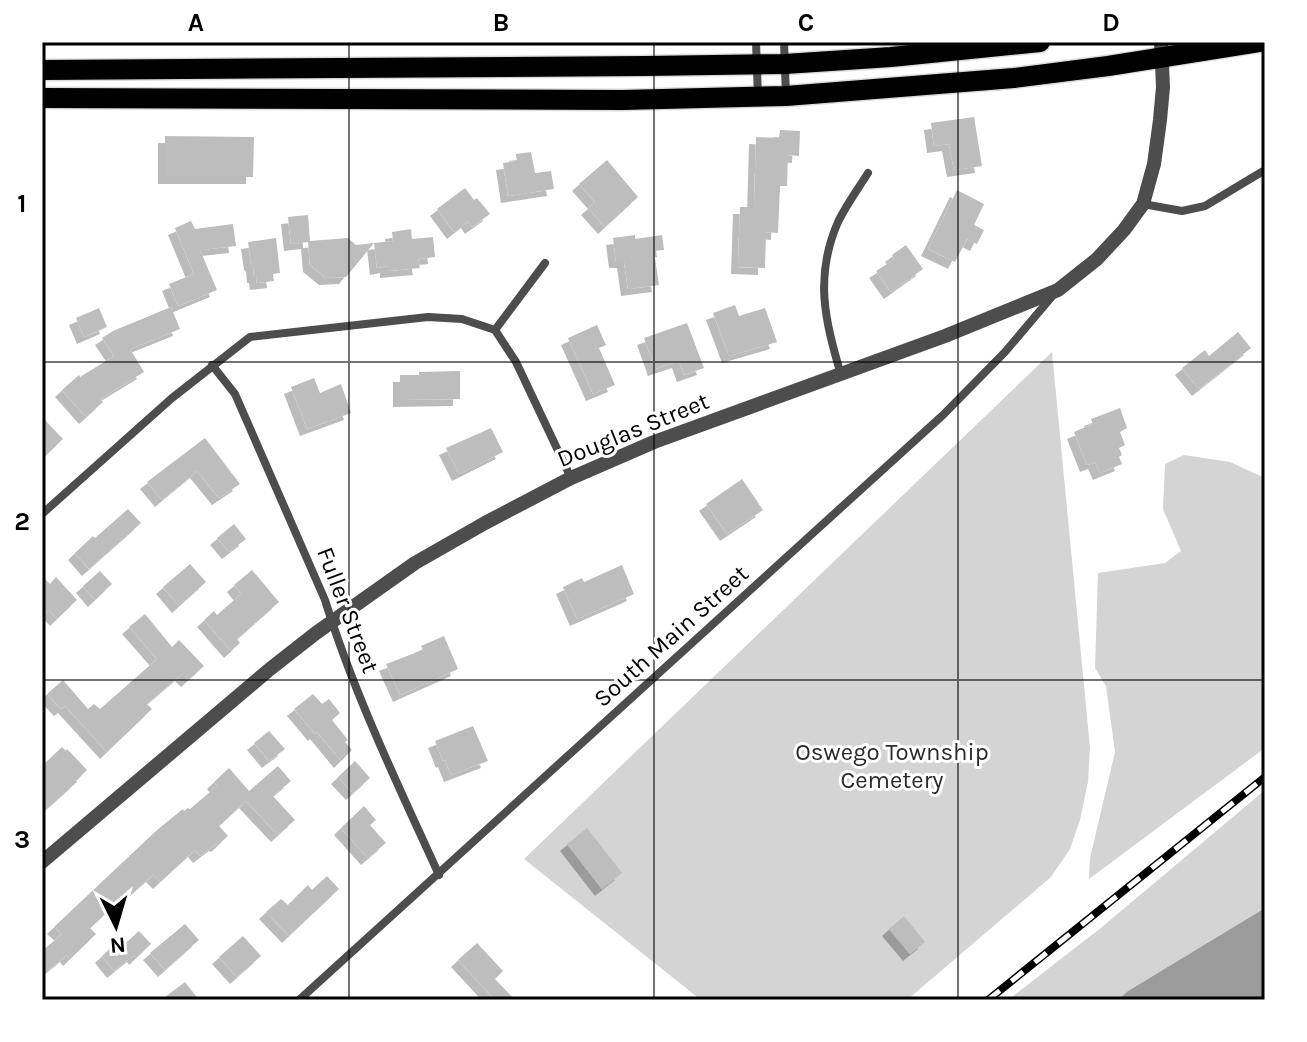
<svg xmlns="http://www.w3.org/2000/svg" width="1307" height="1042" font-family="Karla,sans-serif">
<defs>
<filter id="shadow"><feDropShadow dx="-7" dy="7" stdDeviation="0" flood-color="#0004"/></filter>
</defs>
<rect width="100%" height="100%" fill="#fff"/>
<!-- green -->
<g fill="#d4d4d4">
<path d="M1052,352L1090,748L1088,782L1080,820L1070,849L1051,877L907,1000H701L524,859Z"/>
<path d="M1184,455L1230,462L1265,478V748L1089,879L1090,858L1115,752L1106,686L1095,668L1098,573L1165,563L1181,551L1163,509L1165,464Z"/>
<path d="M1265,790V908L1128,991L1118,1000H1008L1102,927Z"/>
</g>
<!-- water -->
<path fill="#9b9b9b" d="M1265,908V1000H1118L1128,991Z"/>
<!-- building -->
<g fill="#bdbdbd" filter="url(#shadow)">
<path d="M974,117L982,166L954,170L949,144L934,146L931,123Z"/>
<path d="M780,130L800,131L799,156L788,155L787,186H780L778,233L766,232L765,268L738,267L740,207H754L756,137L779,138Z"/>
<path d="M165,136L254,137L253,177H165Z"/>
<path d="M531,152L535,173L551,171L554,189L508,196L503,163L517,161L516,154Z"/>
<path d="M607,160L638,197L605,227L588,208L595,202L579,184Z"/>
<path d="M465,188L474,200L477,198L490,214L472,227L468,221L454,232L437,209Z"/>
<path d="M957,190L984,204L974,225L984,230L977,244L967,239L955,262L928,249Z"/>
<path d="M308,215L310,241L348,238L356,245L374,243L346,277L326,278L310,265L308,242L291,244L288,217Z"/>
<path d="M191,221L195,229L233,224L236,246L200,250L217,290L178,306L169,284L194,274L175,228Z"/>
<path d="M411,229L412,239L433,237L435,257L418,259L420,268L387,271V266L377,268L374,243L393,241L392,232Z"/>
<path d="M635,235V239L662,235L664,250L654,251L659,285L628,289L624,261H616L613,238Z"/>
<path d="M276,238L280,273L273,274L274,281L257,283L256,276H254L253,265L251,263L248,242Z"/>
<path d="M906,245L923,269L891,292L876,271L895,259L892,255Z"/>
<path d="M735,305L739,316L765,308L777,342L729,356L713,313Z"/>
<path d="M171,307L180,329L130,349L144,372L100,399L103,402L86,417L62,390L79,375L80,377L114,356L102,338L113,331Z"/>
<path d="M99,308L107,327L84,337L76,318Z"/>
<path d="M687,323L704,368L684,375L679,361L655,369L644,338Z"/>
<path d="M597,325L606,345L599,348L615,385L593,394L568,338Z"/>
<path d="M1238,332L1251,348L1199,389L1182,368L1205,350L1209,356Z"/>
<path d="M460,371V399L400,400V375H419V372Z"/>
<path d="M314,378L320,393L341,384L351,413L307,429L291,387Z"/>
<path d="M1120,408L1127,428L1120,432L1125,445L1119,448L1122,455L1119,457L1122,464L1100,473L1095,462L1087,465L1074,432L1093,424L1091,419Z"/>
<path d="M42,417L63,439L42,459Z"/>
<path d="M491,428L503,452L459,474L446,448Z"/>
<path d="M205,438L240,484L219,498L197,471L162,500L147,482Z"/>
<path d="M742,479L763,510L727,534L706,504Z"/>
<path d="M128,509L141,523L89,569L75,553L93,536L95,538Z"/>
<path d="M234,524L246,539L229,552L217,538Z"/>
<path d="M190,564L206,582L179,606L163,587Z"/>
<path d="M622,565L634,594L577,619L563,587L582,578L584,582Z"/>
<path d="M252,570L279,602L237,639L240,643L231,651L204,620L214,611L217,615L241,594L234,585Z"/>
<path d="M100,571L112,584L95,600L83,586Z"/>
<path d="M42,576L50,584L56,577L77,600L57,619L49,610L42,617Z"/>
<path d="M145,614L172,647L179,640L204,666L188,680L182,674L147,704L152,709L107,752L65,706L61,709L47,694L63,680L88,709L94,704L100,709L157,659L129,627Z"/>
<path d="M444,636L458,669L400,695L386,664L423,650L421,646Z"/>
<path d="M313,694L322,704L329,699L340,713L332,720L348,740L345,742L352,750L341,761L317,732L315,734L294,709Z"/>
<path d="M473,726L488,761L451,775L445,760L443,761L435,741Z"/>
<path d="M269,731L285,749L269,761L254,743Z"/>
<path d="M62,747L66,751L67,749L87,770L76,781L77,782L42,813V766Z"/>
<path d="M355,761L370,778L353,793L338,777Z"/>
<path d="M278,766L291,781L273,796L295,820L278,835L246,801L219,826L228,836L218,845L216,844L200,856L195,850L160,882L153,875L118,906L116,904L90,928L96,934L70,959L67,955L42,976V951L62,934L54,927L157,830L183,809L184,811L188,808L190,809L217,786L214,782L229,768L249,791Z"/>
<path d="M364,806L376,820L370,825L386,843L368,858L341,828Z"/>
<path d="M587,828L622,873L602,889L567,844Z"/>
<path d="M327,876L339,889L289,936L266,912L281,899L288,905L308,885L312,890Z"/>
<path d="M904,916L925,942L910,954L889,929Z"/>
<path d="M185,924L199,940L165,970L150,953Z"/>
<path d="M139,931L151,944L136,958L134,955L114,971L102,956L114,945L118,950Z"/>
<path d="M243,936L261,956L237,977L219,957Z"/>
<path d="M477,943L503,971L495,979L515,1000H495L458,960Z"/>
<path d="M185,982L199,1000H161Z"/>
</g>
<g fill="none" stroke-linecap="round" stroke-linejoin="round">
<!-- primary casing -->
<g stroke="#dbdbdb" stroke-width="23">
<g id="primary">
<path d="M42,70L645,66L785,64L891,57L1040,42"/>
<path d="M42,98L622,100L786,96L1014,78L1108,66L1259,42"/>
</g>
</g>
<!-- minor -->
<g stroke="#4d4d4d" stroke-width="8">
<path d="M756,42L758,97"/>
<path d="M784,42L786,96"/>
<path d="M1143,204L1182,211L1205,206L1265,170"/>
<path d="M495,330L545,263"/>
<path d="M212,365L235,394L325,600C354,694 398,785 439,875"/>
<path d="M841,375C825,320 814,277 838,222C846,205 858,189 868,173"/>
<path d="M42,514L172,398L250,337L428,317L462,319L495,330L516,362L571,478"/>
<path d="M299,1000L943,415L1005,352L1055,293"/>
</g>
<!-- tertiary -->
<path stroke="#4d4d4d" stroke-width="14" d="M42,862L270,669L316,633L415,563L485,523L571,478L654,442L945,336L1058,290L1097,259L1124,230L1143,204L1154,164L1160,120L1163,87L1161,42"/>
<!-- primary -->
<use href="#primary" stroke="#000" stroke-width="20"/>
<!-- rail casing -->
<g stroke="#000" stroke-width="8">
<path id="rail" d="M988,1000L1265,777"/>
</g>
<!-- rail -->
<use href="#rail" stroke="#fff" stroke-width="5" stroke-dasharray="15" stroke-linecap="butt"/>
</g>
<!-- grid -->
<path fill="none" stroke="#000" stroke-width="2" stroke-opacity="0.55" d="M349,42V1000M654,42V1000M958,42V1000M42,362H1265M42,680H1265"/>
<g text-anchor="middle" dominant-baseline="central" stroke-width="6" stroke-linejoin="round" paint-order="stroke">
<!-- street labels -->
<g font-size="24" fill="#000" stroke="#fff">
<text transform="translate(633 430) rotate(-22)">Douglas Street</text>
<text transform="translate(348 610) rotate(69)">Fuller Street</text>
<text transform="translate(671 636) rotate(-42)">South Main Street</text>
</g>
<!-- park labels -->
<g font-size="24" fill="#2b2b2b" stroke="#fff">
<text x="892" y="752">Oswego Township<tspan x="892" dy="28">Cemetery</tspan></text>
</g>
</g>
<!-- border -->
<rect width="1307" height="1042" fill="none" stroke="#ffffff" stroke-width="88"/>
<!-- north arrow -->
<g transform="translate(116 926) rotate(175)" stroke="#ffffff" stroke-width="6" paint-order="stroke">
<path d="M0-6L14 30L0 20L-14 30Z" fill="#000000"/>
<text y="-12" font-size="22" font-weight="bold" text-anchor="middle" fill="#000000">N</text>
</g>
<rect x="44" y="44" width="1219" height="954" fill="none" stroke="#000" stroke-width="3"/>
<g font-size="26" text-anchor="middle" font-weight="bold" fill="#000">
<text x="196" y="31">A</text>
<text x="501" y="31">B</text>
<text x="806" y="31">C</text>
<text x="1111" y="31">D</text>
<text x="22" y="212">1</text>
<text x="22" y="530">2</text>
<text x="22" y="848">3</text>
</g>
</svg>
